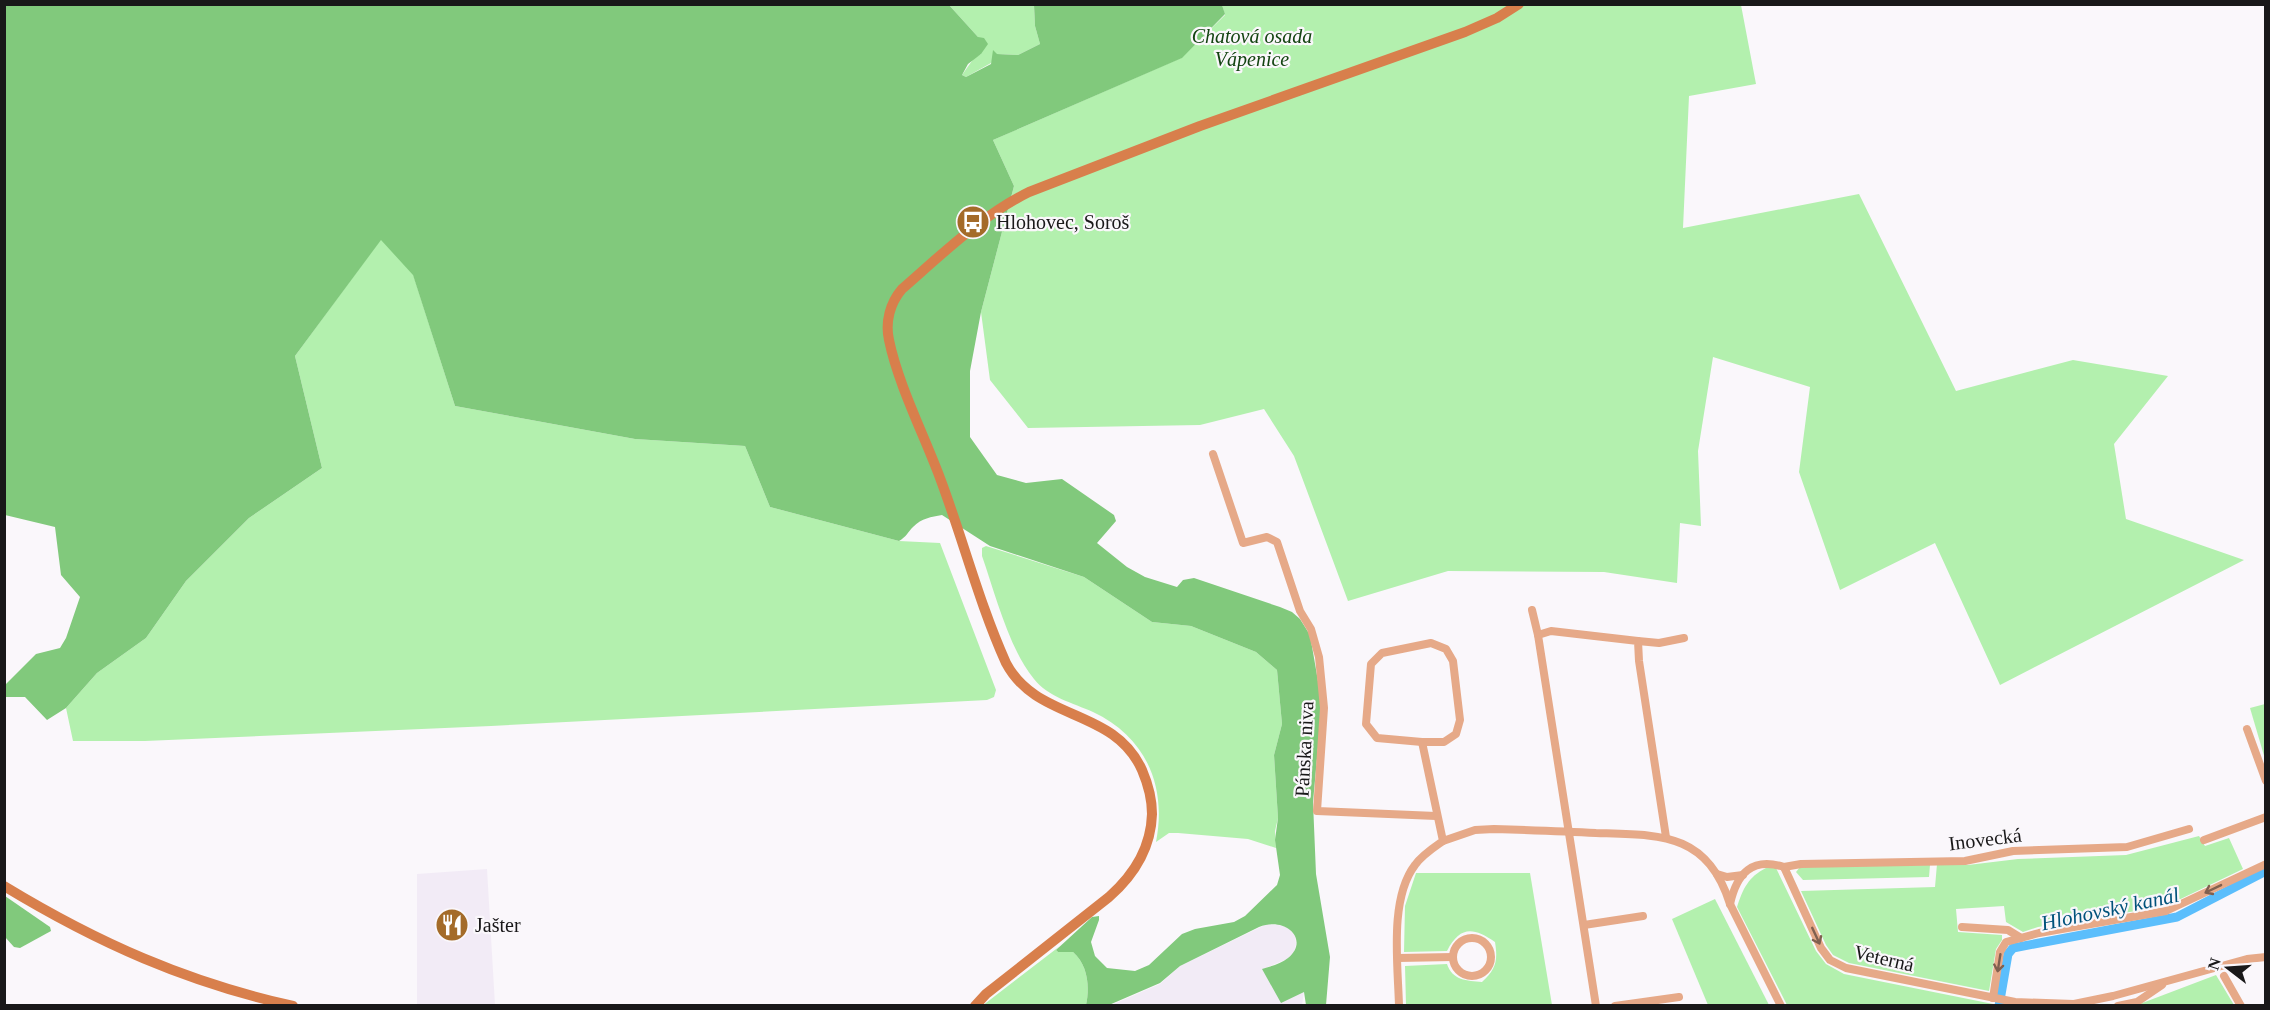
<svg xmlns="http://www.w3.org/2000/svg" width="2270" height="1010" font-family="'Times New Roman',serif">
<rect width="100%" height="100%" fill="#faf7fb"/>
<!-- built -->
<g fill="#f2ebf6">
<path d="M487,869L495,1005H417V874Z"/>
<path d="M1267,924L1287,926L1295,936L1296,944L1294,952L1287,959L1263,969L1304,991L1302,1005L1109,1006L1160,984L1180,966Z"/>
</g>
<!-- green -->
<g fill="#b3f0ae">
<path d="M949,5H1034L1035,26L1040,44L1018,55L997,54L991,63L966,77L962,75L974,58L981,54L978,37Z"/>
<path d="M1222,5H1741L1756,84L1689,96L1683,228L1859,194L1956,391L2073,360L2168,376L2114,444L2126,519L2244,560L2000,685L1935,543L1840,590L1799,472L1810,387L1713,357L1698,451L1701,526L1680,523L1677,583L1604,572L1448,571L1348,601L1294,456L1264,409L1200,425L1028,428L990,380L981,312L1014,186L993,140L1181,58L1225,15Z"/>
<path d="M381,239L413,274L455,406L635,439L745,446L770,507L899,541L940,543L996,690L994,697L987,700L491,726L145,741H73L66,708L97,673L146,638L186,581L249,518L322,468L295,356Z"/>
<path d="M986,546L1084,577L1152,622L1191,626L1256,652L1277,670L1282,724L1274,755L1278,818L1275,831L1276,848L1248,839L1178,833H1169L1156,842C1167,786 1146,737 1093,712C1073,703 1048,697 1034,679C1009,649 995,593 982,556V548Z"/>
<path d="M2265,704H2266L2265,759L2250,708Z"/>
<path d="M2199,836L2205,846L2229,838L2243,869L2166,906L2038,927L2023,932L2006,922L2004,906L1956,909L1958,932L2002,935V940L1996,949L1989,991L1849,963L1833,955L1826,945L1801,891L1935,887L1937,864L1968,865L2018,859L2126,855Z"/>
<path d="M1930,865L1929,877L1803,880L1796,872L1800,867Z"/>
<path d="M1766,868H1776L1816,951L1826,964L1844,974L1998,1005H1787L1737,907C1743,889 1748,877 1766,868Z"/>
<path d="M1416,873H1530L1552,1005H1406L1405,966L1447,964C1452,980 1467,981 1482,982C1496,969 1498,961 1495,942C1473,927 1460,926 1447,951L1404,952L1405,906Z"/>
<path d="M1715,899L1769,1005H1708L1672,919Z"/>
<path d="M1060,946L1056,950L1058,952H1073C1088,965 1090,987 1086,1005L982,1006Z"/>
<path d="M2216,975L2234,1005L2133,1006L2137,1005Z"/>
</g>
<!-- forest -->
<g fill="#81c97c">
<path d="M4,5H949L978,37L984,38L988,44L981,54L968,64L962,75L966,77L991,64L993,50L997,54L1018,55L1040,44L1035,26L1034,5H1222L1225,14L1182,58L993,140L1014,186L981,312L970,371V437L997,475L1026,483L1062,479L1114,515L1116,521L1097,543L1127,567L1145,577L1177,587L1183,580L1194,578L1280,607L1292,612L1300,619L1310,635L1322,704L1313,802L1316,874L1330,957L1326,1005H1306L1304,992L1281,1003L1262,969C1271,966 1281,964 1288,958C1310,940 1286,916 1259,927L1180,966L1160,983L1109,1005H1086C1090,987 1088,965 1073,952H1058L1056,950L1092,917L1099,916V920L1091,942L1095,956L1107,968L1135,971L1149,965L1182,934L1195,929L1234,922L1245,916L1277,885L1280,875L1275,840L1278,818L1274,755L1282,724L1277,670L1256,652L1191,626L1152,622L1084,577L990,546L942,515C931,517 922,518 913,527C908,532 906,537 899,541L770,507L745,446L635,439L455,406L413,275L381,240L295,356L322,468L249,518L186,581L146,638L97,673L66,708L47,720L25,697H5V685L36,654L60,648L66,638L80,597L61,575L55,527L5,515Z"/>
<path d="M5,896L50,927L51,931L20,948L14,947L5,937Z"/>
</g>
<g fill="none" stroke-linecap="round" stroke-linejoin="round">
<!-- canal -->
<path stroke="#5bbefc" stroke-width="9" d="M1999,1006L2008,954L2013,948L2177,917L2266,871"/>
<!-- minor -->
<g stroke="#e6a988" stroke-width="8">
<path d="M1213,454L1243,543L1267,537L1277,542L1300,611L1311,629L1319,657L1324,708L1317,811L1436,816"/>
<path d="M1532,610L1538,635"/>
<path d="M1638,641L1659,643L1684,638"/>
<path d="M1431,643L1446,649L1453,661L1460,720L1456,734L1444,742H1422L1377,738L1366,724L1371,664L1382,653Z"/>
<path d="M2247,729L2266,781"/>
<path d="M2204,840L2266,817"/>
<path d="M1443,841L1475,830L1494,829C1528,830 1562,831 1596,833C1660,835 1707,832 1730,904L1781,1006"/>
<path d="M1784,867L1801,864L1965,861L2013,851L2127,847L2189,829"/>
<path d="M1717,874L1727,877L1743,875"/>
<path d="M1730,904C1737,873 1752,857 1784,867L1821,948L1830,960L1846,968L2015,1002L2074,1004L2113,996L2247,959L2266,957"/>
<path d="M1584,925L1643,916"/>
<path d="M1962,927L2008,930L2021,938"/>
<circle cx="1472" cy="957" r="19"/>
<path d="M1398,958L1453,957"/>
<path d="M2224,976L2241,1006"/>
<path d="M1993,998L2000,952L2006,942L2039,933L2166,911L2266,864"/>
<path d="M1399,1006C1398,965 1389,899 1415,865C1422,855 1433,848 1443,841L1422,742"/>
<path d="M1596,1006L1538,635L1551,631L1638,641L1639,661L1666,837"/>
<path d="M1615,1006L1679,997"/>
<path d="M2118,1006L2137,1002L2162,985"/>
</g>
<!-- secondary -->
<g stroke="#d87f4c" stroke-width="10">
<path d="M4,886C98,943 186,982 293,1006"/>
<path d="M975,1006L986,994L1109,897C1134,875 1151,848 1152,814C1152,798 1148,784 1142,770C1114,707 1037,722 1006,663C979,603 963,539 940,478C924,435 898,384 889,340C885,322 890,303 902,289C941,255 982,215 1029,192L1200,126L1465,32L1497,18L1519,4"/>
</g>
</g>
<!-- one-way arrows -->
<defs><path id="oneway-shaft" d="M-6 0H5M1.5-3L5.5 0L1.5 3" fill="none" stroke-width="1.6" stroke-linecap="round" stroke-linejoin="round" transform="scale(1.5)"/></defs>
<g stroke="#806050">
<use href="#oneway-shaft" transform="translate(2213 889) rotate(154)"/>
<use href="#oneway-shaft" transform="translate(1816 936) rotate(65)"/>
<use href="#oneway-shaft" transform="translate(1999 963) rotate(99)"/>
</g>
<!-- icons -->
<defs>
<g id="bus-disc" transform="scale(1.725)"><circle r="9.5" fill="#a46b29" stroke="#faf7fb"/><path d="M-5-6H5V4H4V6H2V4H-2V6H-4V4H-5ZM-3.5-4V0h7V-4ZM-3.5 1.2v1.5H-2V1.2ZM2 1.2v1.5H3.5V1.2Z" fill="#fff"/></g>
<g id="restaurant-disc" transform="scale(1.725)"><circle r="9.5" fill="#a46b29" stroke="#faf7fb"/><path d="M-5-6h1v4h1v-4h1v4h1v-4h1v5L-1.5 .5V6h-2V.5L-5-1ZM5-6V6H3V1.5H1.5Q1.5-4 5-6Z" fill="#fff"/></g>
</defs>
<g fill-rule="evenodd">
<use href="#bus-disc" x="973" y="222"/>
<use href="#restaurant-disc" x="452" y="925"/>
</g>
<g text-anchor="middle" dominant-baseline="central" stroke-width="4.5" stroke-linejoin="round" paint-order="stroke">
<!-- park labels -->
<g font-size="20" font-style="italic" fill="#134411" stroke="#faf7fb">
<text x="1252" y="36">Chatová osada<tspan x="1252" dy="23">Vápenice</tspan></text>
</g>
<!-- poi labels -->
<g font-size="20" fill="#191819" stroke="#faf7fb" text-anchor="start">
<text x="996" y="222">Hlohovec, Soroš</text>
<text x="475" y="925">Jašter</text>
</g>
<!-- street labels -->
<g font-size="20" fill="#191819" stroke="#faf7fb">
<text transform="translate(1304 749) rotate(-87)">Pánska niva</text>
<text transform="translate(1985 839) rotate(-7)">Inovecká</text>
<text transform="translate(1884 958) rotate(13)">Veterná</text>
</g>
<!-- water labels -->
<g font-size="21" font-style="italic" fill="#00527b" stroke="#faf7fb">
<text transform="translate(2110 909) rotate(-12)">Hlohovský kanál</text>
</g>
</g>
<!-- border -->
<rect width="2270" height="1010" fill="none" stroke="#191819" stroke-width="12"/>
<!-- north arrow -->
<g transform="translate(2228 968) rotate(287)" stroke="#faf7fb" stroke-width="4.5" paint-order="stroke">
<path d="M0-4.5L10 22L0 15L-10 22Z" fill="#191819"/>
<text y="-9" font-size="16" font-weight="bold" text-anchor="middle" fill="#191819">N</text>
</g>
</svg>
